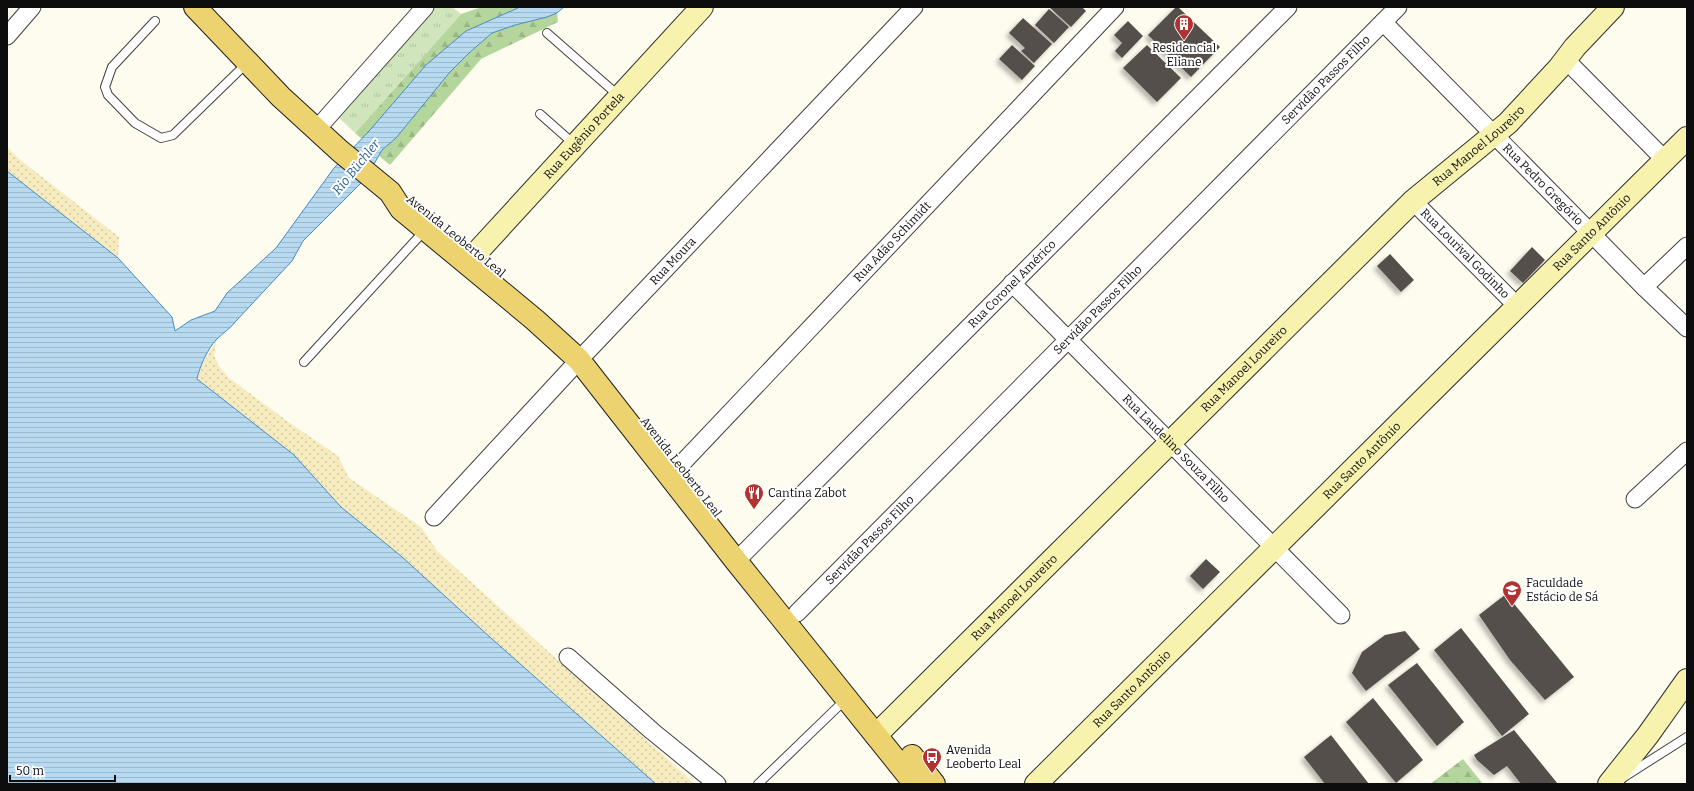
<svg xmlns="http://www.w3.org/2000/svg" width="1694" height="791" font-family="Bitter,serif">
<defs>
<pattern id="forest-firs" width="22" height="20" patternUnits="userSpaceOnUse"><rect width="22" height="20" fill="#b4d59c"/><path d="M5 1l3.5 6h-7zM16 11l3.5 6h-7z" fill="#9ab685"/></pattern>
<pattern id="sand-dots" width="8" height="8" patternUnits="userSpaceOnUse"><rect width="8" height="8" fill="#f5ebbf"/><path d="M2 2h.1M6 6h.1" fill="none" stroke="#d1c8a3" stroke-width="1.8" stroke-linecap="round"/></pattern>
<pattern id="park-tufts" width="24" height="20" patternUnits="userSpaceOnUse"><rect width="24" height="20" fill="#d0e5bb"/><path d="M3 7l-1-3M5 7V3M7 7l1-3M15 17l-1-3M17 17v-4M19 17l1-3" fill="none" stroke="#b1c3a0"/></pattern>
<pattern id="water-rules" width="6" height="5" patternUnits="userSpaceOnUse"><rect width="6" height="5" fill="#b8daf1"/><path d="M0 2.5h6" fill="none" stroke="#9dbacd"/></pattern>
<filter id="shadow"><feDropShadow dx="-3.5" dy="3.5" stdDeviation="2" flood-color="#0004"/></filter>
</defs>
<rect width="100%" height="100%" fill="#fefbef"/>
<!-- forest -->
<g fill="url(#forest-firs)">
<path d="M482,7L517,8L466,31L362,139L355,133L461,14Z"/>
<path d="M557,13L558,22L481,59L390,165L379,156L382,150L396,138L450,72L469,53L492,33L515,25Z"/>
<path d="M1463,759L1483,784H1430Z"/>
</g>
<!-- sand -->
<g fill="url(#sand-dots)">
<path d="M7,147L19,159L119,237L118,258L7,171Z"/>
<path d="M217,338L214,355L219,366L229,378L287,421L338,456L349,478L421,527L438,552L695,784H656L492,639L401,556L341,507L294,455L197,379L200,369Z"/>
</g>
<!-- park -->
<path fill="url(#park-tufts)" d="M430,7H452L461,14L355,133L336,115Z"/>
<!-- water -->
<path fill="url(#water-rules)" stroke="#458cc2" d="M520,7H564L557,13L547,17L515,25L492,33L469,53L450,72L396,138L382,150L366,178L303,241L292,261L237,320C231,328 224,332 216,340C208,348 199,368 197,379L294,455L341,507L401,556L492,639L656,784H7V171L118,258L172,317L175,331L191,320L215,311L227,293L276,248L334,168L370,130L426,65L466,31Z"/>
<!-- building -->
<g fill="#554f4b" filter="url(#shadow)">
<path d="M1049,7H1082L1086,11L1071,27Z"/>
<path d="M1176,7H1178L1220,47L1191,77L1148,35Z"/>
<path d="M1049,9L1069,27L1054,43L1035,25Z"/>
<path d="M1023,18L1052,44L1034,63L1021,51L1025,48L1009,33Z"/>
<path d="M1128,21L1143,36L1122,58L1115,51L1122,43L1114,35Z"/>
<path d="M1012,45L1035,66L1022,80L999,59Z"/>
<path d="M1147,45L1181,78L1157,102L1123,68Z"/>
<path d="M1532,247L1545,260L1523,283L1510,271Z"/>
<path d="M1390,254L1414,280L1401,292L1377,266Z"/>
<path d="M1206,559L1220,572L1203,589L1190,576Z"/>
<path d="M1506,594L1574,677L1545,700L1510,660L1479,615Z"/>
<path d="M1461,628L1529,714L1502,736L1434,650Z"/>
<path d="M1405,631L1420,649L1366,691L1352,673L1362,652L1385,635Z"/>
<path d="M1417,663L1464,722L1437,746L1388,685Z"/>
<path d="M1373,698L1423,760L1396,783L1346,722Z"/>
<path d="M1514,730L1558,784H1521L1507,766L1494,775L1477,760L1474,755Z"/>
<path d="M1331,735L1369,784H1325L1304,757Z"/>
</g>
<g fill="none" stroke-linecap="round" stroke-linejoin="round">
<!-- lane casing -->
<g stroke="#404040" stroke-width="10">
<g id="lane">
<path d="M155,21L112,67L105,87L108,95L135,123L161,138L173,135L247,63"/>
<path d="M547,33L619,96"/>
<path d="M540,114L574,144"/>
<path d="M304,362L425,230"/>
<path d="M1624,777L1687,737"/>
<path d="M758,784L846,699"/>
</g>
</g>
<!-- street casing -->
<g stroke="#404040" stroke-width="19">
<g id="street">
<path id="s1" d="M1383,22L1644,287L1687,328"/>
<path d="M7,36L32,7"/>
<path d="M1565,59L1665,160"/>
<path d="M316,130L425,7"/>
<path id="s2" d="M1413,201L1517,306"/>
<path id="s3" d="M1012,283L1341,615"/>
<path d="M1644,287L1687,246"/>
<path id="s4" d="M670,476L1115,7"/>
<path d="M1635,499L1687,451"/>
<path id="s5" d="M434,517L579,360L914,7"/>
<path id="s6" d="M736,561L1288,7"/>
<path id="s7" d="M797,613L1398,7"/>
<path d="M568,657L652,731L717,784"/>
</g>
</g>
<!-- secondary casing -->
<g stroke="#2f2f2f" stroke-width="24">
<g id="secondary">
<path id="s8" d="M467,263L702,7"/>
<path id="s9" d="M876,735L1413,201L1508,123L1559,68L1575,47L1613,7"/>
<path id="s10" d="M1036,784L1687,138"/>
<path d="M1609,784L1648,735L1687,680"/>
</g>
</g>
<!-- primary casing -->
<g stroke="#1e1e1e" stroke-width="24">
<g id="primary">
<path d="M195,7L281,97L340,151L390,192L401,209L535,320L579,360L736,561L915,784"/>
<path d="M912,756L934,784"/>
</g>
</g>
<!-- lane -->
<use href="#lane" stroke="#fff" stroke-width="8"/>
<!-- street -->
<use href="#street" stroke="#fff" stroke-width="17"/>
<!-- secondary -->
<use href="#secondary" stroke="#f8f2af" stroke-width="22"/>
<!-- primary -->
<use href="#primary" stroke="#edd270" stroke-width="22"/>
</g>
<!-- icons -->
<defs>
<g id="building-pin" transform="scale(1)"><path d="M0 17L-7.5 6A9.5 9.5 0 1 1 7.5 6Z" fill="#b23133" stroke="#fff"/><path d="M-4-6H4V6H1V3H-1V6H-4ZM-2.5-4.3h1.7v1.8h-1.7ZM.8-4.3h1.7v1.8H.8ZM-2.5-1h1.7V.8h-1.7ZM.8-1h1.7V.8H.8Z" fill="#fff"/></g>
<g id="restaurant-pin" transform="scale(1)"><path d="M0 17L-7.5 6A9.5 9.5 0 1 1 7.5 6Z" fill="#b23133" stroke="#fff"/><path d="M-5-6h1v4h1v-4h1v4h1v-4h1v5L-1.5 .5V6h-2V.5L-5-1ZM5-6V6H3V1.5H1.5Q1.5-4 5-6Z" fill="#fff"/></g>
<g id="university-pin" transform="scale(1)"><path d="M0 17L-7.5 6A9.5 9.5 0 1 1 7.5 6Z" fill="#b23133" stroke="#fff"/><path d="M0-5L7-2L0 1L-7-2ZM-4 1L0 2.5L4 1V4Q0 6-4 4Z" fill="#fff"/></g>
<g id="bus-pin" transform="scale(1)"><path d="M0 17L-7.5 6A9.5 9.5 0 1 1 7.5 6Z" fill="#b23133" stroke="#fff"/><path d="M-5-6H5V4H4V6H2V4H-2V6H-4V4H-5ZM-3.5-4V0h7V-4ZM-3.5 1.2v1.5H-2V1.2ZM2 1.2v1.5H3.5V1.2Z" fill="#fff"/></g>
</defs>
<g fill-rule="evenodd">
<use href="#building-pin" x="1184" y="24"/>
<use href="#restaurant-pin" x="754" y="493"/>
<use href="#university-pin" x="1512" y="590"/>
<use href="#bus-pin" x="932" y="757"/>
</g>
<g text-anchor="middle" dominant-baseline="central" stroke-width="4" stroke-linejoin="round" paint-order="stroke">
<!-- poi labels -->
<g font-size="12" fill="#0d0d0d" stroke="#fff" text-anchor="start">
<text x="1184" y="48" text-anchor="middle">Residencial<tspan x="1184" dy="14">Eliane</tspan></text>
<text x="768" y="493">Cantina Zabot</text>
<text x="1526" y="583">Faculdade<tspan x="1526" dy="14">Estácio de Sá</tspan></text>
<text x="946" y="750">Avenida<tspan x="946" dy="14">Leoberto Leal</tspan></text>
</g>
<!-- street labels -->
<g font-size="12" fill="#0d0d0d" stroke="#fff">
<text stroke="none"><textPath href="#s7" startOffset="751">Servidão Passos Filho</textPath></text>
<text stroke="none"><textPath href="#s8" startOffset="173">Rua Eugênio Portela</textPath></text>
<text stroke="none"><textPath href="#s9" startOffset="843">Rua Manoel Loureiro</textPath></text>
<text stroke="none"><textPath href="#s1" startOffset="228">Rua Pedro Gregório</textPath></text>
<text stroke="none"><textPath href="#s10" startOffset="783">Rua Santo Antônio</textPath></text>
<text transform="translate(456 236) rotate(39)">Avenida Leoberto Leal</text>
<text stroke="none"><textPath href="#s4" startOffset="323">Rua Adão Schimidt</textPath></text>
<text stroke="none"><textPath href="#s2" startOffset="74">Rua Lourival Godinho</textPath></text>
<text stroke="none"><textPath href="#s5" startOffset="350">Rua Moura</textPath></text>
<text stroke="none"><textPath href="#s6" startOffset="391">Rua Coronel Américo</textPath></text>
<text stroke="none"><textPath href="#s7" startOffset="427">Servidão Passos Filho</textPath></text>
<text stroke="none"><textPath href="#s9" startOffset="519">Rua Manoel Loureiro</textPath></text>
<text stroke="none"><textPath href="#s3" startOffset="233">Rua Laudelino Souza Filho</textPath></text>
<text stroke="none"><textPath href="#s10" startOffset="459">Rua Santo Antônio</textPath></text>
<text transform="translate(681 467) rotate(52)">Avenida Leoberto Leal</text>
<text stroke="none"><textPath href="#s7" startOffset="103">Servidão Passos Filho</textPath></text>
<text stroke="none"><textPath href="#s9" startOffset="195">Rua Manoel Loureiro</textPath></text>
<text stroke="none"><textPath href="#s10" startOffset="135">Rua Santo Antônio</textPath></text>
</g>
<!-- water labels -->
<g font-size="13" font-style="italic" fill="#215f95" stroke="#fff">
<text transform="translate(356 167) rotate(-51)">Rio Büchler</text>
</g>
</g>
<!-- border -->
<rect width="1694" height="791" fill="none" stroke="#0d0d0d" stroke-width="16"/>
<!-- scale -->
<path d="M10 775v6h105v-6" fill="none" stroke="#0d0d0d" stroke-width="2"/>
<text x="16" y="775" font-size="12" fill="#0d0d0d" stroke="#ffffff" stroke-width="3" paint-order="stroke">50 m</text>
</svg>
